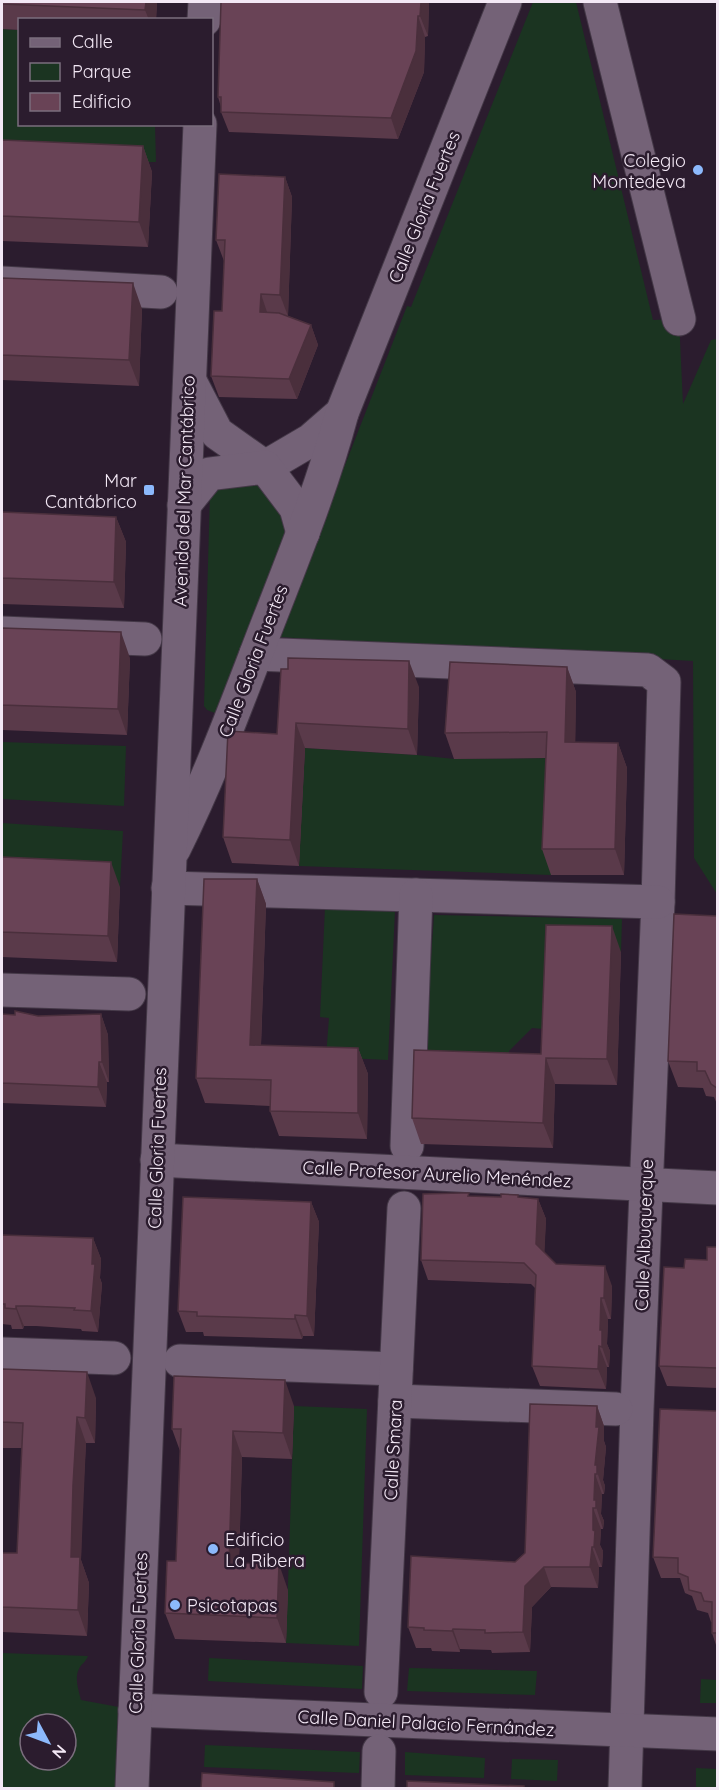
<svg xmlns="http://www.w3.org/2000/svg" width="719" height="1790" font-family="Quicksand,sans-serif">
<rect width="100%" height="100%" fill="#2b1c2e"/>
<!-- green -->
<g fill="#1b3421" fill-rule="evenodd">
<path d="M533,2H576L653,320L679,319L683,404L711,340L717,339V894L694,858L693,661L278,637L407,306L411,307Z"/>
<path d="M2,29L19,30L20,124L155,125L156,162L2,163Z"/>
<path d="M252,482L265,490L285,516L286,538L215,713L207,710L204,706L210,493L221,484Z"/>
<path d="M2,742L126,746L124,806L2,799Z"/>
<path d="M305,748L417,755L454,759L556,758L551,875L299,866Z"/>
<path d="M2,823L123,831L120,887L2,883Z"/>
<path d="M325,907L395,910L388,1060L326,1057L329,1018L320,1017Z"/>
<path d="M434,915L622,919L621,952L543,1029L532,1028L509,1051V1064L424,1059Z"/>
<path d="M294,1406L367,1409L359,1646L286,1643Z"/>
<path d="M2,1653L88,1656C86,1662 81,1664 79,1669C74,1678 79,1691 81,1700L135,1710L132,1788H2ZM30,1724H66V1760H30Z"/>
<path d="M209,1658L363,1666L362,1689L208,1681Z"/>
<path d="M409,1668L537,1671L535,1695L407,1691Z"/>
<path d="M701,1679L717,1680V1703H700Z"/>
<path d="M205,1745L360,1752L359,1773L204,1767Z"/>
<path d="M405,1752L485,1758L484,1778L405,1775Z"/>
<path d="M512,1759L558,1760L557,1781L511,1779Z"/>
<path d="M696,1768L717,1769V1788H696Z"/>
</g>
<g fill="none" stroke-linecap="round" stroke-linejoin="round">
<!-- minor casing -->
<g stroke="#443847" stroke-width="35">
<g id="minor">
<path d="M600,2L679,319"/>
<path d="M204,20L205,2"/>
<path d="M2,283L161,292"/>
<path d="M190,381L217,433L265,467L311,440L342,413"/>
<path d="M184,505L209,474L265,467L296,508L303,533"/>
<path d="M2,633L145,639"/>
<path d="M256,654L648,670L664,682L658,902L637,1409L625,1788"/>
<path d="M174,849C209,779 236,706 264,633C292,561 322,488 342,413L505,2"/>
<path d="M168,888L658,902"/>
<path d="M2,990L129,994"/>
<path d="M407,1146L416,895"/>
<path d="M157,1160L718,1188"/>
<path d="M2,1354L114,1358"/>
<path d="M180,1361L396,1369"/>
<path d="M395,1401L616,1409"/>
<path d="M381,1692L404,1208"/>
<path d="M135,1710L718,1734"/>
<path d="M132,1788L200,124"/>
<path d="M378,1788L379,1751"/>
</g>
</g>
<!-- minor -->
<use href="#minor" stroke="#746277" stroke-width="33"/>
</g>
<!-- wall -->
<g fill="#5a3a4a">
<path d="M2,2H157L156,20H20V30L2,29Z"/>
<path d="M221,2H429L428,36L425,37L424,72L398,139L229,132L221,112V107L218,97Z"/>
<path d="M2,140L143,146L152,172L148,247L2,241Z"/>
<path d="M285,177L292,197L288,316L311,325L318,345L297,399L219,397L211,376L222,311L225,261H224L216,240Z"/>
<path d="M2,278L142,309L139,386L2,380Z"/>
<path d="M2,512L116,517L126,542L124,608L2,604Z"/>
<path d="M2,628L130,658L127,735L2,730Z"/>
<path d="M567,667L576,692L575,742L618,743L627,768L624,875H551L542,849L546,758L454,759L445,733Z"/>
<path d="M281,669L419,687L417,755L305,748L299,866L232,863L223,837L277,734Z"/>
<path d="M2,857L120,887L117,962L2,957Z"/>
<path d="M257,879L266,904L261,1046L358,1048L368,1074L367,1139L279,1136L270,1111V1106L205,1103L196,1078Z"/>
<path d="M717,916V1104L714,1097L706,1096L703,1088L678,1087L668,1061Z"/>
<path d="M621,952L617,1085L555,1084L553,1148L421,1144L412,1118L541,1054Z"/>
<path d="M2,1014L38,1016L101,1014L108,1035L109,1082H107L106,1107L2,1103Z"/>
<path d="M469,1193V1196L538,1199L546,1219L544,1252L556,1264L612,1286L611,1319H608L607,1344L610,1351L609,1367H607L606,1389L540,1386L532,1366L535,1288L531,1284L428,1280L421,1260Z"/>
<path d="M311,1202L319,1222L314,1336H303L302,1339L204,1336L203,1332H186L178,1311Z"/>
<path d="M2,1235L93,1238L101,1259L100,1278L102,1284L98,1332L82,1331L81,1329L36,1326H24L23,1329H12L11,1325L2,1324Z"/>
<path d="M717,1247V1388L667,1386L659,1366L684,1268L707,1260Z"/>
<path d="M2,1369L96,1398L95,1443H86L82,1511L81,1560L89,1583L87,1636L2,1632V1553H17L22,1448H2Z"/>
<path d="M294,1406L292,1459L242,1457L239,1563L288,1590L286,1643L175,1639L165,1613L176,1561L180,1451L172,1429Z"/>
<path d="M597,1406L604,1426V1441L606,1447L603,1480L605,1486L604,1494H602L601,1514L604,1521L603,1529H601L600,1545L603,1551L602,1567H599L598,1588L551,1587L532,1607L530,1652L492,1653L491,1650L460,1649V1652L432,1651L431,1648H416L408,1627L515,1562L525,1553Z"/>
<path d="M717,1411V1648L712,1633V1622H711L708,1613L697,1610L692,1596L685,1593L680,1578H661L653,1557Z"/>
</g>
<!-- shaded-wall -->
<g fill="#4a2f3c">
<path d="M146,2H157L156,20H149L145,10Z"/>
<path d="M421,2H429L428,36L420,16Z"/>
<path d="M418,16L425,37L424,72L398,139L391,118Z"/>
<path d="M143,146L152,172L148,247L139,222Z"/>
<path d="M285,177L292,197L288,316L280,295Z"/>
<path d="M133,283L142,309L139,386L129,360Z"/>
<path d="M261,294L268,315L260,312Z"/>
<path d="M311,325L318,345L297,399L289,379Z"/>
<path d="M116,517L126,542L124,608L114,582Z"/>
<path d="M121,632L130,658L127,735L118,709Z"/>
<path d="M409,661L419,687L417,755L408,729Z"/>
<path d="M567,667L576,692L575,768L565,742Z"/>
<path d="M296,723L305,748L299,866L290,840Z"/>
<path d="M618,743L627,768L624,875L615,849Z"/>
<path d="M111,862L120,887L117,962L108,936Z"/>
<path d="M257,879L266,904L260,1071L250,1045Z"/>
<path d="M612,926L621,952L617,1085L607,1059Z"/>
<path d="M101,1014L108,1035L109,1082L102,1062Z"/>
<path d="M358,1048L368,1074L367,1139L358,1113Z"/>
<path d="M546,1058L555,1084L553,1148L543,1123Z"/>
<path d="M99,1062L107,1082L106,1107L98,1087Z"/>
<path d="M538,1199L546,1219L544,1265L536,1244Z"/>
<path d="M311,1202L319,1222L314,1336L307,1316Z"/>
<path d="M93,1238L101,1259L100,1278L102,1284L98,1332L91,1311Z"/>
<path d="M605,1266L612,1286L611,1319L604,1298Z"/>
<path d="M601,1298L608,1319L607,1344L610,1351L609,1367L602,1347L600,1330Z"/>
<path d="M16,1306L24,1326L23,1329L16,1309Z"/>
<path d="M295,1315L303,1336L302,1339L295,1319Z"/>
<path d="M599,1346L607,1367L606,1389L598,1369Z"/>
<path d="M87,1372L96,1398L95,1443L85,1418Z"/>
<path d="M285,1380L294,1406L292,1459L283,1433Z"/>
<path d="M597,1406L604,1426V1441L606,1447L603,1480L605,1486L604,1494L595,1465Z"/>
<path d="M77,1417L86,1443L81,1560L89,1583L87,1636L78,1610L71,1557L73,1485Z"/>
<path d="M233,1431L242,1457L238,1589L229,1563Z"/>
<path d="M595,1474L602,1494L601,1514L604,1521L603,1529L594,1500Z"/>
<path d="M593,1508L601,1529L600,1545L603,1551L602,1567L594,1547L593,1530Z"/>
<path d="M592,1547L599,1567L598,1588L590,1567Z"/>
<path d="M279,1564L288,1590L286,1643L277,1618Z"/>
<path d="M544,1567L551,1587L532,1607L530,1652L523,1632L525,1586Z"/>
<path d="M453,1629L460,1649V1652L452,1631Z"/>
</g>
<!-- building -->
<g fill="#694356" stroke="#4a2f3c" stroke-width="1.5">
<path d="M2,2H146L145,10L2,4Z"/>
<path d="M221,2H421L420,16H418L416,51L391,118L221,112V97H218Z"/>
<path d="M2,140L143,146L139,222L2,216Z"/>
<path d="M219,174L285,177L280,295L261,294L260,312L279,313L311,325L289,379L211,376L214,311H222L225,240H216Z"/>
<path d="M2,278L133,283L129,360L2,355Z"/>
<path d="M2,512L116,517L114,582L2,578Z"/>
<path d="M2,628L121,632L118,709L2,705Z"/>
<path d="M288,658L409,661L408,729L296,723L290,840L223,837L228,731L277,734L281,669H288Z"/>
<path d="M450,662L567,667L565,742L618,743L615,849H542L547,732L445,733Z"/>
<path d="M2,857L111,862L108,936L2,932Z"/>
<path d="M204,879H257L250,1045L358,1048V1113L270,1111L271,1080L196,1078Z"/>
<path d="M674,914L717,916V1088L711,1084L705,1071H697V1062L668,1061Z"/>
<path d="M546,925L612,926L607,1059L546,1058L543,1123L412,1118L414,1050L541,1054Z"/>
<path d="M15,1011L38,1016L101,1014L102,1062H99L98,1087L2,1083V1014L15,1015Z"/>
<path d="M461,1193H469L468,1196L501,1197V1194L518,1195V1197L538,1199L536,1244L556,1264L605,1266L604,1298H601L600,1330H602V1347L599,1346L598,1369L532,1366L536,1275L524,1263L421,1260L423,1194Z"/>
<path d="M183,1197L311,1202L307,1316L295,1315V1319L197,1316V1312L178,1311Z"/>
<path d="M2,1235L93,1238L92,1264H95L91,1311L74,1310L75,1308L28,1306H16V1309L5,1308V1304H2Z"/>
<path d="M707,1247H717V1368L659,1366L664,1267L684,1268L685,1259L707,1260Z"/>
<path d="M2,1369L87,1372L85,1418L77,1417L73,1485L71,1557H80L78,1610L2,1607V1553H17L23,1423L2,1422Z"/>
<path d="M174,1376L285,1380L283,1433L233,1431L229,1563L279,1564L277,1618L165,1613L167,1561H176L181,1429H172Z"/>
<path d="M530,1404L597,1406L596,1427H599L595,1465H597V1474H595L594,1500H596V1508H593V1530L595,1531L594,1547H592L590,1567H544L525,1586L523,1632L485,1633V1630L453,1629L452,1631L424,1630V1628L408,1627L411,1556L515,1562L525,1553Z"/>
<path d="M660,1409L717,1411V1633H712V1602L704,1601L701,1593L689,1590L688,1577L678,1573V1558L653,1557Z"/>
<path d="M202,1773L334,1782V1788H201Z"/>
<path d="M407,1781L524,1786V1788H407Z"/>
</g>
<!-- markers -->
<g fill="#8cb9fc" stroke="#2b1c2e" stroke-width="2">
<circle cx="698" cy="170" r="6"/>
<rect x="143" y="484" width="12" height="12" rx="3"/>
<circle cx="213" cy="1549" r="6"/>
<circle cx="175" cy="1605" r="6"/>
</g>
<g text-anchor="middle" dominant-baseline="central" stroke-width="5" stroke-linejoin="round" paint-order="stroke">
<!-- poi labels -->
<g font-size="18" fill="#f3e8f5" stroke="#2b1c2e" text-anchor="end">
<text x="686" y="160">Colegio<tspan x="686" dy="21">Montedeva</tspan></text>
<text x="137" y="480">Mar<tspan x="137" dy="21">Cantábrico</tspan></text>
<text x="225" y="1539" text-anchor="start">Edificio<tspan x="225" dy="21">La Ribera</tspan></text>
<text x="187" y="1605" text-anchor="start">Psicotapas</text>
</g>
<!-- street labels -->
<g font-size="18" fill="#f3e8f5" stroke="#2b1c2e">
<text transform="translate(424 207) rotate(-68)">Calle Gloria Fuertes</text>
<text transform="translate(184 491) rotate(-88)">Avenida del Mar Cantábrico</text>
<text transform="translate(253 661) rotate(-69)">Calle Gloria Fuertes</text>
<text transform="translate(157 1148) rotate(-88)">Calle Gloria Fuertes</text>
<text transform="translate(437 1174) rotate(3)">Calle Profesor Aurelio Menéndez</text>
<text transform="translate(644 1235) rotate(-88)">Calle Albuquerque</text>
<text transform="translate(393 1450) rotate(-87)">Calle Smara</text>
<text transform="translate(138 1633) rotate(-88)">Calle Gloria Fuertes</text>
<text transform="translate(426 1723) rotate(3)">Calle Daniel Palacio Fernández</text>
</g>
</g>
<!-- border -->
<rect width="719" height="1790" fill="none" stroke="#f3e8f5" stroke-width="6"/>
<!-- legend -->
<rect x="18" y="18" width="195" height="108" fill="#2b1c2e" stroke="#7b6e7e" stroke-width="1.5"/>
<rect x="30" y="38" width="30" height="9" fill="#746277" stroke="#7b6e7e" stroke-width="1.5"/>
<text x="72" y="48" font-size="18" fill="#f3e8f5">Calle</text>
<rect x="30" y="63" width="30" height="18" fill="#1b3421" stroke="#7b6e7e" stroke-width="1.5"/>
<text x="72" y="78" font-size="18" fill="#f3e8f5">Parque</text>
<rect x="30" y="93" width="30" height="18" fill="#694356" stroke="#7b6e7e" stroke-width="1.5"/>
<text x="72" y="108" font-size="18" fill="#f3e8f5">Edificio</text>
<!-- north arrow -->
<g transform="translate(48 1742) rotate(131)"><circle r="28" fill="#2b1c2e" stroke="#7b6e7e" stroke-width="1.5"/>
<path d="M0-4.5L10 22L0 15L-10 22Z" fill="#8cb9fc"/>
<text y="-9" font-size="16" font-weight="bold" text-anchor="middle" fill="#f3e8f5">N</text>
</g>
</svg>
